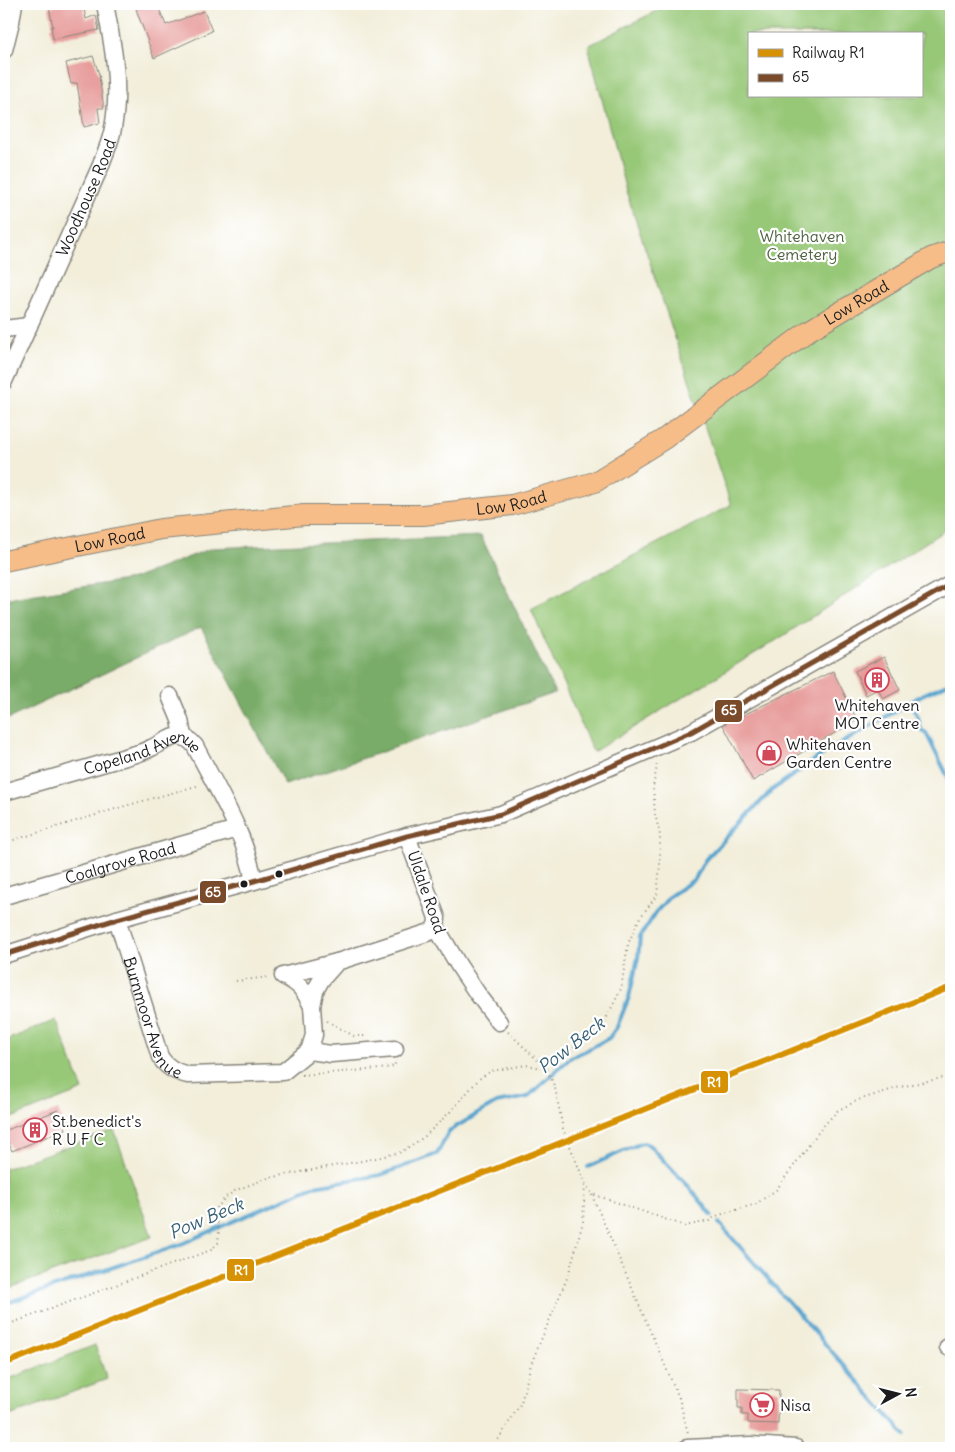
<svg xmlns="http://www.w3.org/2000/svg" width="955" height="1452" font-family="Delius,sans-serif">
<rect width="100%" height="100%" fill="#fff"/>
<filter id="ink" filterUnits="userSpaceOnUse"><feTurbulence type="fractalNoise" baseFrequency=".02" numOctaves="2"/><feDisplacementMap in="SourceGraphic" scale="10" xChannelSelector="R" yChannelSelector="G"/><feConvolveMatrix kernelMatrix="1 2 1 2 8 2 1 2 1" color-interpolation-filters="sRGB"/></filter>
<filter id="wash" filterUnits="userSpaceOnUse"><feTurbulence type="fractalNoise" baseFrequency=".0096" numOctaves="4" result="noise"/><feDisplacementMap in="SourceGraphic" scale="20" xChannelSelector="R" yChannelSelector="G"/><feGaussianBlur stdDeviation="1.12" result="paint"/><feColorMatrix in="noise" values="0 0 0 0 0 0 0 0 0 0 0 0 0 0 0 0 0 1.4 0 .05"/><feComposite in="paint" operator="in"/></filter>
<g filter="url(#wash)">
<rect width="100%" height="100%" fill="#f2eeda"/>
<!-- green -->
<g fill="#97c877" stroke="#5a724a" fill-rule="evenodd">
<path d="M662,4H951V526L780,638L593,752L531,609L731,505L626,191L588,46L662,8ZM749,34H921V96H749Z"/>
<path d="M56,1020L83,1090L4,1121V1041Z"/>
<path d="M114,1130L152,1237L4,1290V1169Z"/>
<path d="M95,1345L107,1379L4,1418V1381Z"/>
</g>
<!-- forest -->
<path fill="#79ac68" stroke="#4a6442" d="M481,536L555,693L285,785L201,627L4,721V599L133,579L212,548Z"/>
<g fill="none" stroke-linecap="round" stroke-linejoin="round">
<!-- stream -->
<g stroke="#54a3ce" stroke-width="4">
<path d="M910,702L918,717L921,730L926,733L951,783"/>
<path d="M588,1167L639,1144L644,1143L649,1145L689,1187L712,1215"/>
<path d="M719,1223L905,1435"/>
<path d="M4,1304L179,1245L314,1186L381,1175L437,1154L449,1131L496,1103L528,1097L571,1057L585,1051L609,1038L617,1027L629,997L638,958L640,937L657,911L670,896L695,879L705,860L772,790L817,758L922,695L951,682"/>
</g>
</g>
<g id="blocks">
<!-- building -->
<g fill="#e69997">
<path d="M64,4H83L86,19L96,15L99,30L53,39L51,27H53L49,7Z"/>
<path d="M149,4H157L166,25L204,11L212,31L154,58L136,9Z"/>
<path d="M93,56L100,77H99L104,108H98L100,123L84,127L77,83L71,84L66,63Z"/>
<path d="M884,657L900,690L883,699L878,689L866,695L855,671Z"/>
<path d="M833,671L857,720L753,781L723,725Z"/>
<path d="M58,1110L66,1129L12,1151L4,1131Z"/>
<path d="M738,1389L779,1390L778,1424L748,1423V1415H742V1408H738Z"/>
</g>
</g>
</g>
<g filter="url(#ink)">
<use href="#blocks" fill-opacity="0" stroke="#87857b" stroke-width="1"/>
<g fill="none" stroke-linecap="round" stroke-linejoin="round">
<!-- minor casing -->
<g stroke="#87857b" stroke-width="19">
<g id="minor">
<path d="M4,50L11,22L14,4"/>
<path d="M4,329L29,326"/>
<path id="s1" d="M4,381L101,165C105,153 111,141 113,128C121,86 113,45 105,4"/>
<path d="M170,696L180,720L183,736"/>
<path id="s2" d="M4,792L136,754C141,752 146,751 151,748C167,741 180,727 195,746C217,789 245,833 254,881"/>
<path d="M407,836L437,918L436,927L459,966L477,993L499,1022"/>
<path id="s3" d="M4,896L237,829"/>
<path id="s4" d="M117,919L160,1057C167,1068 176,1072 188,1075L283,1072L309,1051L314,1035L312,1006L315,991L321,980L337,962L430,932L436,927"/>
<path d="M4,955L117,919L254,881L407,836L501,814L691,732L951,584"/>
<path d="M312,1006C304,990 300,984 283,976L337,962"/>
<path d="M309,1051L331,1054L395,1049"/>
<path d="M948,1347L951,1346"/>
<path d="M687,1448L751,1445L796,1448"/>
</g>
</g>
<!-- major casing -->
<g stroke="#87857b" stroke-width="22">
<g id="major">
<path id="s5" d="M4,561L161,529L304,515H423L512,505L595,482L664,439L808,331L931,258L951,251"/>
</g>
</g>
<!-- path -->
<g stroke="#87857b" stroke-width="2" stroke-dasharray="1 4" stroke-linecap="butt">
<path d="M4,843L125,806L200,785"/>
<path d="M236,981L269,977"/>
<path d="M327,1021L354,1036H367"/>
<path d="M508,1032L547,1069L555,1088L563,1129L585,1183L592,1194L685,1226L709,1221L716,1216L756,1204L776,1190L820,1130L837,1111L858,1100L900,1087L951,1076"/>
<path d="M547,1069L588,1035L603,1025L621,989L628,944L639,919L657,895L660,865V835L655,814L653,787L657,766L656,763"/>
<path d="M302,1075L380,1069L395,1066V1062"/>
<path d="M592,1195L679,1398L688,1433"/>
<path d="M4,1326L211,1250L218,1243L219,1231L217,1218V1208L226,1197L236,1190L268,1178L372,1159L401,1152L424,1137L451,1111L479,1079L491,1071L526,1065L547,1069"/>
<path d="M493,1448L521,1403L531,1364L568,1276L583,1222L585,1183"/>
</g>
<!-- minor -->
<use href="#minor" stroke="#fff" stroke-width="16"/>
<!-- major -->
<use href="#major" stroke="#f7bd88" stroke-width="20"/>
<!-- bus-1 casing -->
<g stroke="#fff" stroke-width="9">
<path id="bus-1" d="M4,955L117,919L254,881L407,836L501,814L691,732L951,584"/>
</g>
<!-- bus-1 -->
<use href="#bus-1" stroke="#7a4b2a" stroke-width="5"/>
<!-- rail-1 casing -->
<g stroke="#fff" stroke-width="10">
<path id="rail-1" d="M4,1364C319,1238 636,1114 951,987"/>
</g>
<!-- rail-1 -->
<use href="#rail-1" stroke="#d69104" stroke-width="6"/>
</g>
</g>
<!-- icons -->
<defs>
<g id="building-ring" transform="scale(1.25)"><circle r="9.5" fill="#fff" stroke="#d1495b" stroke-width="1.5"/><path d="M-4-6H4V6H1V3H-1V6H-4ZM-2.5-4.3h1.7v1.8h-1.7ZM.8-4.3h1.7v1.8H.8ZM-2.5-1h1.7V.8h-1.7ZM.8-1h1.7V.8H.8Z" fill="#d1495b"/></g>
<g id="shop-ring" transform="scale(1.25)"><circle r="9.5" fill="#fff" stroke="#d1495b" stroke-width="1.5"/><path d="M-5-2.5h2.3a2.7 3.5 0 0 1 5.4 0H5L5.5 6h-11ZM-1.5-2.5h3a1.5 2.3 0 0 0-3 0Z" fill="#d1495b"/></g>
<g id="supermarket-ring" transform="scale(1.25)"><circle r="9.5" fill="#fff" stroke="#d1495b" stroke-width="1.5"/><path d="M-6-5.5h2.5l.6 2H6L4.5 2H-2.5L-4.4-4H-6ZM-1.5 3.2a1.3 1.3 0 1 0 .1 0ZM3 3.2a1.3 1.3 0 1 0 .1 0Z" fill="#d1495b"/></g>
</defs>
<g fill-rule="evenodd">
<use href="#building-ring" x="877" y="680"/>
<use href="#shop-ring" x="769" y="753"/>
<use href="#building-ring" x="35" y="1130"/>
<use href="#supermarket-ring" x="762" y="1405"/>
</g>
<!-- markers -->
<g fill="#1c1c1c" stroke="#fff" stroke-width="2">
<circle cx="279" cy="874" r="4.5"/>
<circle cx="244" cy="884" r="4.5"/>
</g>
<g text-anchor="middle" dominant-baseline="central" stroke-width="4.5" stroke-linejoin="round" paint-order="stroke">
<!-- street labels -->
<g font-size="16" fill="#1c1c1c" stroke="#fff">
<text stroke="none"><textPath href="#s1" startOffset="201">Woodhouse Road</textPath></text>
<text stroke="none"><textPath href="#s5" startOffset="916">Low Road</textPath></text>
<text stroke="none"><textPath href="#s5" startOffset="512">Low Road</textPath></text>
<text stroke="none"><textPath href="#s5" startOffset="108">Low Road</textPath></text>
<text stroke="none"><textPath href="#s2" startOffset="146">Copeland Avenue</textPath></text>
<text stroke="none"><textPath href="#s3" startOffset="121">Coalgrove Road</textPath></text>
<text transform="translate(427 892) rotate(71)">Uldale Road</text>
<text stroke="none"><textPath href="#s4" startOffset="106">Burnmoor Avenue</textPath></text>
</g>
<!-- park labels -->
<g font-size="16" fill="#4d6140" stroke="#fff">
<text x="802" y="236">Whitehaven<tspan x="802" dy="18">Cemetery</tspan></text>
</g>
<!-- poi labels -->
<g font-size="16" fill="#1c1c1c" stroke="#fff" text-anchor="start">
<text x="877" y="705" text-anchor="middle">Whitehaven<tspan x="877" dy="18">MOT Centre</tspan></text>
<text x="786" y="744">Whitehaven<tspan x="786" dy="18">Garden Centre</tspan></text>
<text x="52" y="1121">St.benedict's<tspan x="52" dy="18">R U F C</tspan></text>
<text x="780" y="1405">Nisa</text>
</g>
<!-- water labels -->
<g font-size="18" font-style="italic" fill="#386075" stroke="#fff">
<text transform="translate(571 1045) rotate(-38)">Pow Beck</text>
<text transform="translate(206 1218) rotate(-23)">Pow Beck</text>
</g>
</g>
<g stroke="#fff" stroke-width="2">
<rect x="714" y="699" width="29" height="24" rx="5" fill="#7a4b2a"/>
<rect x="199" y="880" width="28" height="24" rx="5" fill="#7a4b2a"/>
<rect x="700" y="1070" width="29" height="24" rx="5" fill="#d69104"/>
<rect x="226" y="1258" width="29" height="24" rx="5" fill="#d69104"/>
</g>
<g font-size="14" text-anchor="middle" font-weight="bold" fill="#fff">
<text x="729" y="715">65</text>
<text x="213" y="897">65</text>
<text x="714" y="1087">R1</text>
<text x="241" y="1275">R1</text>
</g>
<!-- margin -->
<rect width="955" height="1452" fill="none" stroke="#fff" stroke-width="20"/>
<!-- legend -->
<rect x="748" y="32" width="175" height="65" fill="#ffffff" stroke="#a4a4a4"/>
<rect x="758" y="49" width="25" height="8" fill="#d69104" stroke="#a4a4a4"/>
<text x="792" y="58" font-size="15" fill="#1c1c1c">Railway R1</text>
<rect x="758" y="74" width="25" height="8" fill="#7a4b2a" stroke="#a4a4a4"/>
<text x="792" y="82" font-size="15" fill="#1c1c1c">65</text>
<!-- north arrow -->
<g transform="translate(898 1394) rotate(83)" stroke="#ffffff" stroke-width="4" paint-order="stroke">
<path d="M0-4L9 19L0 12L-9 19Z" fill="#1c1c1c"/>
<text y="-8" font-size="14" font-weight="bold" text-anchor="middle" fill="#1c1c1c">N</text>
</g>
</svg>
